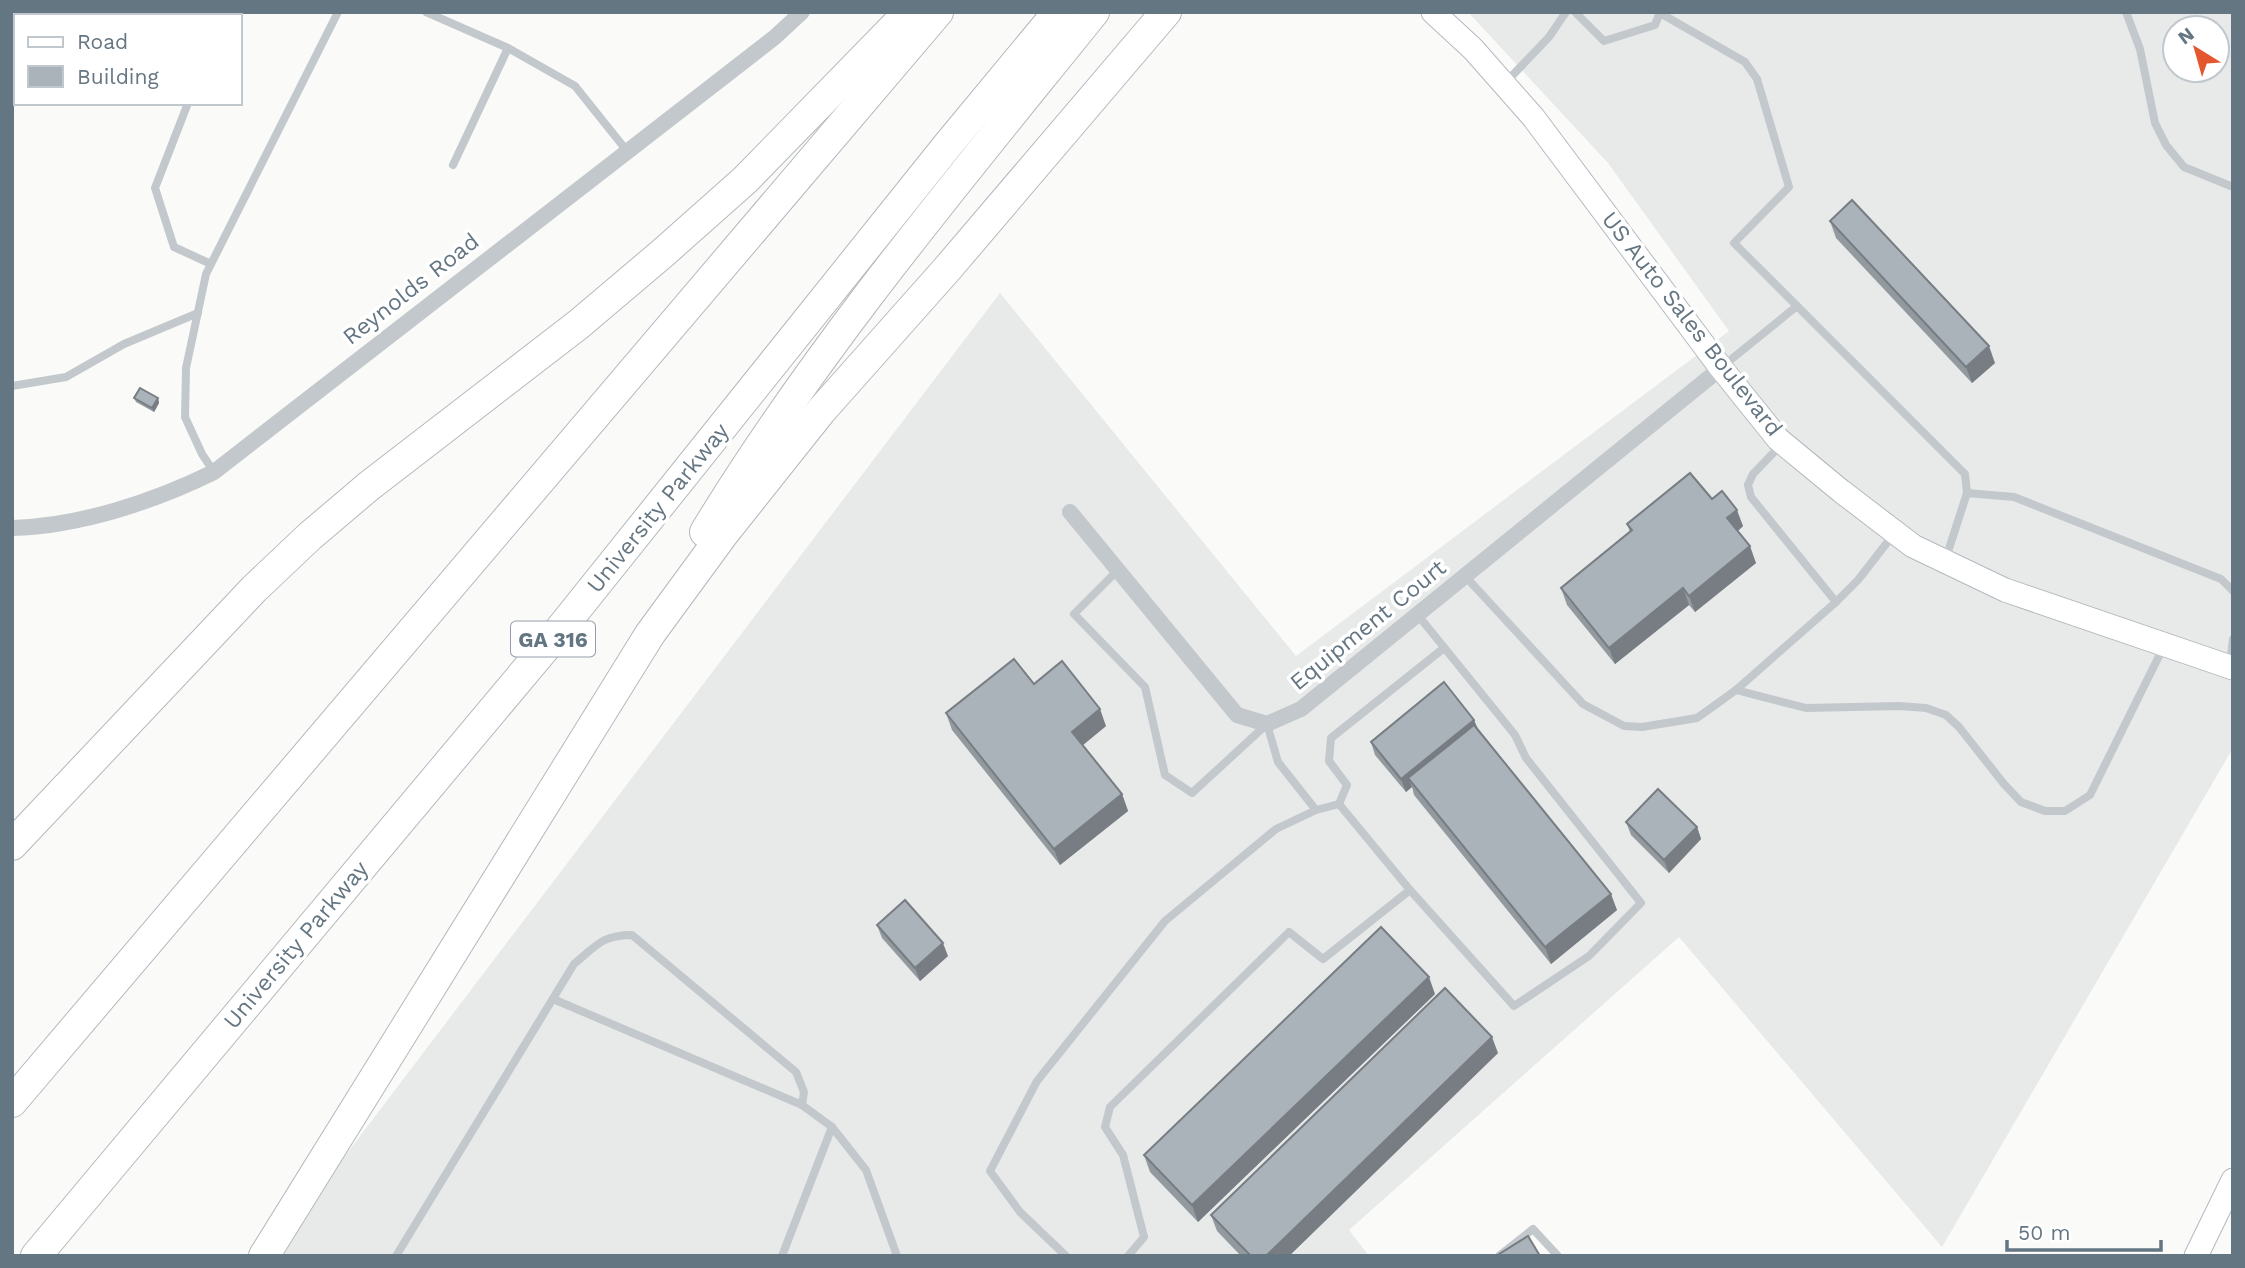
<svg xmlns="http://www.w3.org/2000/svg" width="2245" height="1268" font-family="'Work Sans',sans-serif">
<rect width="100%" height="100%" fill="#fafaf8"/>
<!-- built -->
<g fill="#e8e9e9" fill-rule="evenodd">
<path d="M12,12H49L48,16H16V96L12,105Z"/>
<path d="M1468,12H2233V748L1942,1247L1679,937L1349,1230L1369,1256H269L1000,293L1296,656L1729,331L1608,163ZM2175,28H2217V70H2175Z"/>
</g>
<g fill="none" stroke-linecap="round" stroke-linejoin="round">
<!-- secondary casing -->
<g stroke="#b3babf" stroke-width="25">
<g id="secondary">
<path d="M1433,12L1473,49L1533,117L1721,368L1778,439L1841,491L1913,546L2005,590L2233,668"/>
<path d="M2196,1256L2233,1180"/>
</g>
</g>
<!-- highway casing -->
<g stroke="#b4b9bd" stroke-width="32">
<g id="highway">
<path d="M705,532C818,347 958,181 1094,12"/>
<path d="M12,845L254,589L310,536L369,486L579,324L664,252L745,180L909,12"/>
<path d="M12,1102L938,12"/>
<path d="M36,1256L554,637L947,146L1058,12"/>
<path d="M264,1256L650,634L724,533L821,411L948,268L1166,12"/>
</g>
</g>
<!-- lane -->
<g stroke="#c3c8cc" stroke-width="8">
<path d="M426,12L508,48L575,86L627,151"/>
<path d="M1575,12L1604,41L1655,25L1660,12"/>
<path d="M2126,12L2140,49L2155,123L2166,145L2184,167L2233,187"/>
<path d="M1660,13L1745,62L1757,79L1789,187L1734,243L1965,474L1967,493L1946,558"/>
<path d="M136,16L138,12"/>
<path d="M224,16L225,12"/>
<path d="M1507,81L1549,37L1566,12"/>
<path d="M188,103L155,188L174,247L211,264"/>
<path d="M453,165L508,48"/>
<path d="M1723,366L1797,306"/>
<path d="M12,386L66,377L124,344L198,313"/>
<path d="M1781,445L1753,474L1748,485L1751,497L1836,602"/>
<path d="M214,472L202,454L185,417L186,368L206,274L338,12"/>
<path d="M1967,493L2014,497L2221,579L2233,591"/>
<path d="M1465,576L1583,704L1624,726L1642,727L1697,718L1736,690L1806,708L1899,706L1926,708L1946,715L1959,727L2004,784L2021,802L2045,811H2065L2090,795L2163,648"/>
<path d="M2230,664L2233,639"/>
<path d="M1736,690L1836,602L1858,580L1893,535"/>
<path d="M1339,804L1410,890L1514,1006L1589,956L1641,903L1526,758L1515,735L1417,614"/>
<path d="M1339,804L1347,785L1329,761L1331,738L1444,648"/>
<path d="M1316,810L1339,804"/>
<path d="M553,999L802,1105L832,1127L782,1256"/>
<path d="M832,1127L866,1170L897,1256"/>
<path d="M396,1256L574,964C596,946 602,935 632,935L796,1072L804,1092L802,1105"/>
<path d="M1066,1256L1020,1212L990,1171L1037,1081L1165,921L1276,829L1316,810L1278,762L1267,724L1192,793L1165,775L1145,687L1074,614L1118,570"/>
<path d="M1128,1256L1144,1237L1123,1155L1105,1127L1110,1107L1289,932L1323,959L1410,890"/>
<path d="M1499,1256L1533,1229L1558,1256"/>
</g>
<!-- street -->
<g stroke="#c3c8cc" stroke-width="16">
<path d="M12,28L16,20"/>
<path d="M1070,512L1237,715L1267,724L1301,709L1721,368"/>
<path d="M12,528C80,526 153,502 214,472L775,37L802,12"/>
</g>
<!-- secondary -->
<use href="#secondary" stroke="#fff" stroke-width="23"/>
<!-- highway -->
<use href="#highway" stroke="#fff" stroke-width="30"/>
</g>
<!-- wall -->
<g fill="#929a9f">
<path d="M1830,221L1995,363L1972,383L1836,238Z"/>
<path d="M134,398H158L159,403L154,412L136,402Z"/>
<path d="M1712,499L1743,526L1738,531L1756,563L1695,612L1689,605L1615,664L1567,605L1561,588L1630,532L1627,524Z"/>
<path d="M1034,684L1106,726L1083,745L1122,794L1128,811L1060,865L952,730L946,713Z"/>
<path d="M1474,720L1478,729L1617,910L1551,964L1414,795L1412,787L1406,792L1375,755L1371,742Z"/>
<path d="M1626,822L1697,827L1701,839L1669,873L1631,835Z"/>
<path d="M877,925L948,956L920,981L882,938Z"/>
<path d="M1435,994L1198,1222L1150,1172L1144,1155Z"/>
<path d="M1498,1053L1289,1256H1241L1217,1231L1211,1215Z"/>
</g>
<!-- shaded-wall -->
<g fill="#777d82">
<path d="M1989,346L1995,363L1972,383L1966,367Z"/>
<path d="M158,398L159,403L154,412L152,408Z"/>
<path d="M1737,510L1743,526L1733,535L1727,518Z"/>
<path d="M1750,546L1756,563L1695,612L1689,596Z"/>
<path d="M1683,588L1689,605L1615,664L1609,648Z"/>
<path d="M1100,709L1106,726L1078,749L1072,732Z"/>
<path d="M1474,720L1479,733L1408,778L1412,787L1406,792L1401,779Z"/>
<path d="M1122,794L1128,811L1060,865L1054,849Z"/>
<path d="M1697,827L1701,839L1669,873L1664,860Z"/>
<path d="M1611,894L1617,910L1551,964L1545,947Z"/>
<path d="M943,943L948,956L920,981L915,968Z"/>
<path d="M1429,977L1435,994L1198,1222L1192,1205Z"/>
<path d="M1492,1037L1498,1053L1289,1256H1266Z"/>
</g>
<!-- building -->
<g fill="#aab3b9" stroke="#777d82" stroke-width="2">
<path d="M1852,200L1989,346L1966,367L1830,221Z"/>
<path d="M140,388L158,398L152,408L134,398Z"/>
<path d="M1690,473L1712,499L1722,491L1737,510L1727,518L1750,546L1689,596L1683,588L1609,648L1561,588L1632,530L1627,524Z"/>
<path d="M1014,659L1034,684L1062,661L1100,709L1072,732L1122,794L1054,849L946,713Z"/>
<path d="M1444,682L1474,720L1401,779L1371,742Z"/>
<path d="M1474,725L1611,894L1545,947L1408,778Z"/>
<path d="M1658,789L1697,827L1664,860L1626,822Z"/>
<path d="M905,900L943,943L915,968L877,925Z"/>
<path d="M1381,927L1429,977L1192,1205L1144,1155Z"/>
<path d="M1445,988L1492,1037L1266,1256H1251L1211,1215Z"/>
<path d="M1528,1236L1540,1256H1496Z"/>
</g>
<g text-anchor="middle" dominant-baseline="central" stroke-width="7" stroke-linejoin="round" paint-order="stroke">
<!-- shield labels -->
<rect fill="#fff" stroke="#939fa8" stroke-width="2" x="511" y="621.5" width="84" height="35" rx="5"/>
<g font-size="21" font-weight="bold" fill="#657683">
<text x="553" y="639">GA 316</text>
</g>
<!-- street labels -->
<g font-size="23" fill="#657683" stroke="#fff">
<text transform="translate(411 289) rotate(-38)">Reynolds Road</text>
<text transform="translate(1692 324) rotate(52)">US Auto Sales Boulevard</text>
<text transform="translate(658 508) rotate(-51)">University Parkway</text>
<text transform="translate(1368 625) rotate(-39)">Equipment Court</text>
<text transform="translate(296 945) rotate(-50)">University Parkway</text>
</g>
</g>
<!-- border -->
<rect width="2245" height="1268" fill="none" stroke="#657683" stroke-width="28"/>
<!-- legend -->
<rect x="14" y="14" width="228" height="91" fill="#ffffff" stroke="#c1c8cd" stroke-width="2"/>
<rect x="28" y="37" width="35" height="10" fill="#ffffff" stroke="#c1c8cd" stroke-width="2"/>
<text x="77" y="49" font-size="21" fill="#657683">Road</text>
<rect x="28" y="66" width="35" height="21" fill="#aab3b9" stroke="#c1c8cd" stroke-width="2"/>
<text x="77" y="84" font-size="21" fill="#657683">Building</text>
<!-- north arrow -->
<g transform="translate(2196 49) rotate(323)"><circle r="33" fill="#ffffff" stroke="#c1c8cd" stroke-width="2"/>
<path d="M0-5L12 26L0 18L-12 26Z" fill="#e4572e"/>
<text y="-10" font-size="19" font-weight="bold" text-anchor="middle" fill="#657683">N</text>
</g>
<!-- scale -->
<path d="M2007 1240v10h154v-10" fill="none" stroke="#657683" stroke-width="3.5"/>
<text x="2018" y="1240" font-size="21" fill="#657683" stroke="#ffffff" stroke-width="5" paint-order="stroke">50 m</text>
</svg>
